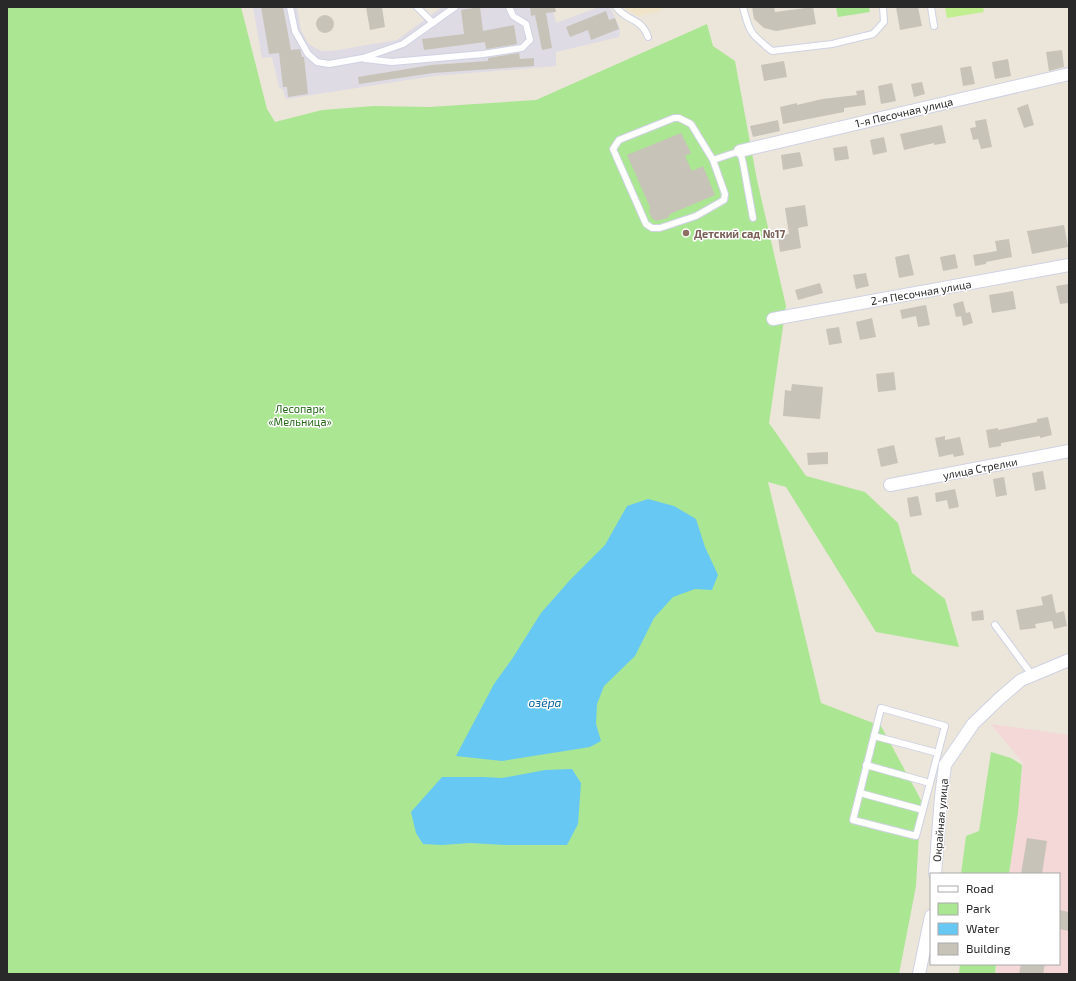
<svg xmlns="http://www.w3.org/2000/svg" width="1076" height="981" font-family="'Exo 2',sans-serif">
<rect width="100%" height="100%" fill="#ece5da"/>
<!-- industrial -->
<path fill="#dedbe4" d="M253,7H297L301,30L308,43L315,48L322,51H332L397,40L442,7H552L556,23L599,7H610L620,29L619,37L556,52V66L433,76L286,99L283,90L279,87L272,57L262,58Z"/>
<!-- education -->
<path fill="#efe4c8" d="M623,7H664L660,11L638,16Z"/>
<!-- medical -->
<path fill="#f4d7d7" d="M991,724L1069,735V974H996L997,964H1059V874H1009L1023,763Z"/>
<!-- green -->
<g fill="#abe693">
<path d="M7,7H241L267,109L275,122L322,110L374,106L429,107L536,100L707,24L713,46L735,61L757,180L786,306L769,423L806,476L865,492L898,523L912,573L945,599L959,647L876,632L786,487L768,482L821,703L881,726L921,800L916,886L899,974H7Z"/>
<path d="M836,7H869L870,12L838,17Z"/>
<path d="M991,752L1011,758L1022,765L1018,813L1009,874H961L966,836L979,831Z"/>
<path d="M960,964H996L995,974H959Z"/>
</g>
<!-- pitch -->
<path fill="#c1ee8e" d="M945,7H983L984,12L947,18Z"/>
<!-- water -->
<g fill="#67c8f4">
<path d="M648,499L674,506L696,519L705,547L718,575L712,590L695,589L673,597L654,618L635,656L604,686L597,704L596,724L601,741L590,747L502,761L456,756L494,684L512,659L541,613L570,580L605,545L627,506Z"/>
<path d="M572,769L581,783L578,824L567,845H505L470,843L442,845L423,844L416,833L411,812L442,777H483L502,778L545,770Z"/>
</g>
<!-- building -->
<g fill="#c7c3b9">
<path d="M261,7H283L291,50L300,49L302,57H304L308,94L288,97L287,87H283L279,53L269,54Z"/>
<path d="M366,7H382L385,27L370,30Z"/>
<path d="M480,7L483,31L514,25L517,44L486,49L485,42L424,50L422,39L464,34L461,10Z"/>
<path d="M530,7H555L556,12L546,13L552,48L542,50L535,15L531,16Z"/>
<path d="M752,7H774L775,12L813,7L816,24L776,31L764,28L754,19Z"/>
<path d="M896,7H918L922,26L900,30Z"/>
<path d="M606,11L609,20L615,18L619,29L591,40L588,30L570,37L566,27Z"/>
<circle cx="325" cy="24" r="9"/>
<path d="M1062,50L1064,67L1049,71L1046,52Z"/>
<path d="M519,53L520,59L534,58V66L433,73L359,84L358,77L431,65L488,61V58Z"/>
<path d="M1008,59L1011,76L995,79L992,62Z"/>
<path d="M784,61L787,77L764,81L761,65Z"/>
<path d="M971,66L975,84L963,86L960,68Z"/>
<path d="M922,82L925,94L914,97L911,84Z"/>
<path d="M892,83L896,101L881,104L878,86Z"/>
<path d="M864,90L866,105L844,108V112L783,124L780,107L797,103V105L822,99L857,95L856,91Z"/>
<path d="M1028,104L1034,125L1024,128L1017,108Z"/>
<path d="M986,119L992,147L981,149L978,139L973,140L970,128L976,127L975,121Z"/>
<path d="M778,120L780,131L753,137L750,126Z"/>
<path d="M942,125L946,143L934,145V143L904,150L900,134Z"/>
<path d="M681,133L691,153L685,156L692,171L703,166L715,195L670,214L668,218L656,221L652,218L649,212L650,207L627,155Z"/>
<path d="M884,137L887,152L873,155L870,140Z"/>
<path d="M847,146L849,159L835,161L833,148Z"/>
<path d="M800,152L803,166L783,170L781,155Z"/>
<path d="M805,205L808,226L798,228L801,248L780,252L778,236L789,234L785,208Z"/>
<path d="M1064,225L1068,247L1032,254L1027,231Z"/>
<path d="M1009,239L1012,257L986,262V264L975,266L973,255L997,251L995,241Z"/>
<path d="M909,254L914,275L899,278L895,257Z"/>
<path d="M955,254L958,268L943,271L940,257Z"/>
<path d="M866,273L869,286L856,289L853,275Z"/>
<path d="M820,283L823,293L798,300L795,290Z"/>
<path d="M1068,284L1069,303L1060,304L1056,286Z"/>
<path d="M1013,291L1016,309L992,313L989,295Z"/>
<path d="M963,301L966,313L970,312L973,323L963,326L961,316L956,317L953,304Z"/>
<path d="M926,305L930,325L918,327L916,316L902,319L900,310Z"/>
<path d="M872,318L876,337L860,340L856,322Z"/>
<path d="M839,327L842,343L829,345L826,329Z"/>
<path d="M894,372L896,390L878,392L876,374Z"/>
<path d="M792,384L823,387L820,419L783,416L785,390L791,391Z"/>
<path d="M1048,417L1052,435L1040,438V436L1001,443V446L989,448L986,430L998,428V430L1037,422V419Z"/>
<path d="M945,436V440L960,437L964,455L954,457L953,454L939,457L935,438Z"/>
<path d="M894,445L898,463L881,467L877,449Z"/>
<path d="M828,452V464L808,465L807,453Z"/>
<path d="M1043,471L1046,489L1035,491L1032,473Z"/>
<path d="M1004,477L1007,495L996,497L993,479Z"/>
<path d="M955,489L959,507L949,509L947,500L936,502L935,493Z"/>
<path d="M918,496L922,515L910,517L907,498Z"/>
<path d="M1052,594L1056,613L1064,611L1067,626L1054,629L1052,621L1035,624L1036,628L1020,630L1016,610L1043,605L1041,597Z"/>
<path d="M983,610L984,620L972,621L971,612Z"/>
<path d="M1027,838L1047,841L1042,874H1021Z"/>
<path d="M1059,910L1069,912V931L1059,929Z"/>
<path d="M1021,964H1045L1043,974H1019Z"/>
</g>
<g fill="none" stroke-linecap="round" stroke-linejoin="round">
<!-- service casing -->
<g stroke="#cfd2e3" stroke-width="8">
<g id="service">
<path d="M290,7L295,31L308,54L317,62L329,64L363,58L403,44L455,7"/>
<path d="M417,7L433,23"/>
<path d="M616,7C627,22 641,17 648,37"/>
<path d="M743,7C749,33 752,35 772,51L832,44L873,34L884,22L883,7"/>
<path d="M931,7L934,26"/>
<path d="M365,59L392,62L483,54L522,48L530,40L526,24L513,16L509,7"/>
<path d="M713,160L691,124L679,118H674L619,140L613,149L646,224L652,228H660L696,216L724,200L725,194L713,160L740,151L743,163L753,218"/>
<path d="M995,625L1032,675"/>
<path d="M881,708L945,726L916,836L853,820Z"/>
<path d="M874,736L938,753"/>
<path d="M866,765L930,783"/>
<path d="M860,793L923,810"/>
</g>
</g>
<!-- minor casing -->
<g stroke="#cfd2e3" stroke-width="14">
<g id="minor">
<path d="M740,151L1069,74"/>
<path d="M773,319L1069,265"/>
<path d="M890,485L1069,451"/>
<path d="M935,874L941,797L945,765L973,724L999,699L1021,680L1069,660"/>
<path d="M919,974L931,916"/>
</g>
</g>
<!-- service -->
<use href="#service" stroke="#fff" stroke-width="6"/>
<!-- minor -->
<use href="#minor" stroke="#fff" stroke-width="12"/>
</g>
<!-- markers -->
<circle fill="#8d6e63" stroke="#fff" stroke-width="1.5" cx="686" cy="233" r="4"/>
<g text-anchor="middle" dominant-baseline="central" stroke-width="3" stroke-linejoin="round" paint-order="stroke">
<!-- street labels -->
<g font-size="11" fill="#292929" stroke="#fff">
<text transform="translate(904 112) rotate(-13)">1-я Песочная улица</text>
<text transform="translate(921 292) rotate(-10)">2-я Песочная улица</text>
<text transform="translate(980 468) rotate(-11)">улица Стрелки</text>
<text transform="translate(940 820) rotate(-85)">Окрайная улица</text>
</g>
<!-- education labels -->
<g font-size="11" font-weight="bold" fill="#785e54" stroke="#fff" text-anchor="start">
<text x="694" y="233">Детский сад №17</text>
</g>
<!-- park labels -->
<g font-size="11" fill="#236916" stroke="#fff">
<text x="300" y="408">Лесопарк<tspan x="300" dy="13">«Мельница»</tspan></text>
</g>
<!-- water labels -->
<g font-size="12" font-style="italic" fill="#0763a0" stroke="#fff">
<text x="545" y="702">озёра</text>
</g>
</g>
<!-- border -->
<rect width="1076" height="981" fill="none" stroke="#292929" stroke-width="16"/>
<!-- legend -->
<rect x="930" y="873" width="130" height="92" fill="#ffffff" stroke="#a9a9a9"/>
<rect x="938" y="886" width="20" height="6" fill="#ffffff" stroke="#a9a9a9"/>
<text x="966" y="893" font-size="12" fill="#292929">Road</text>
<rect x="938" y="903" width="20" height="12" fill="#abe693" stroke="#a9a9a9"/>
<text x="966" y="913" font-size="12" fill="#292929">Park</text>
<rect x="938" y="923" width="20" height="12" fill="#67c8f4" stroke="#a9a9a9"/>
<text x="966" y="933" font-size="12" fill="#292929">Water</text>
<rect x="938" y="943" width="20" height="12" fill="#c7c3b9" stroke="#a9a9a9"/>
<text x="966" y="953" font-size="12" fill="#292929">Building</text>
</svg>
